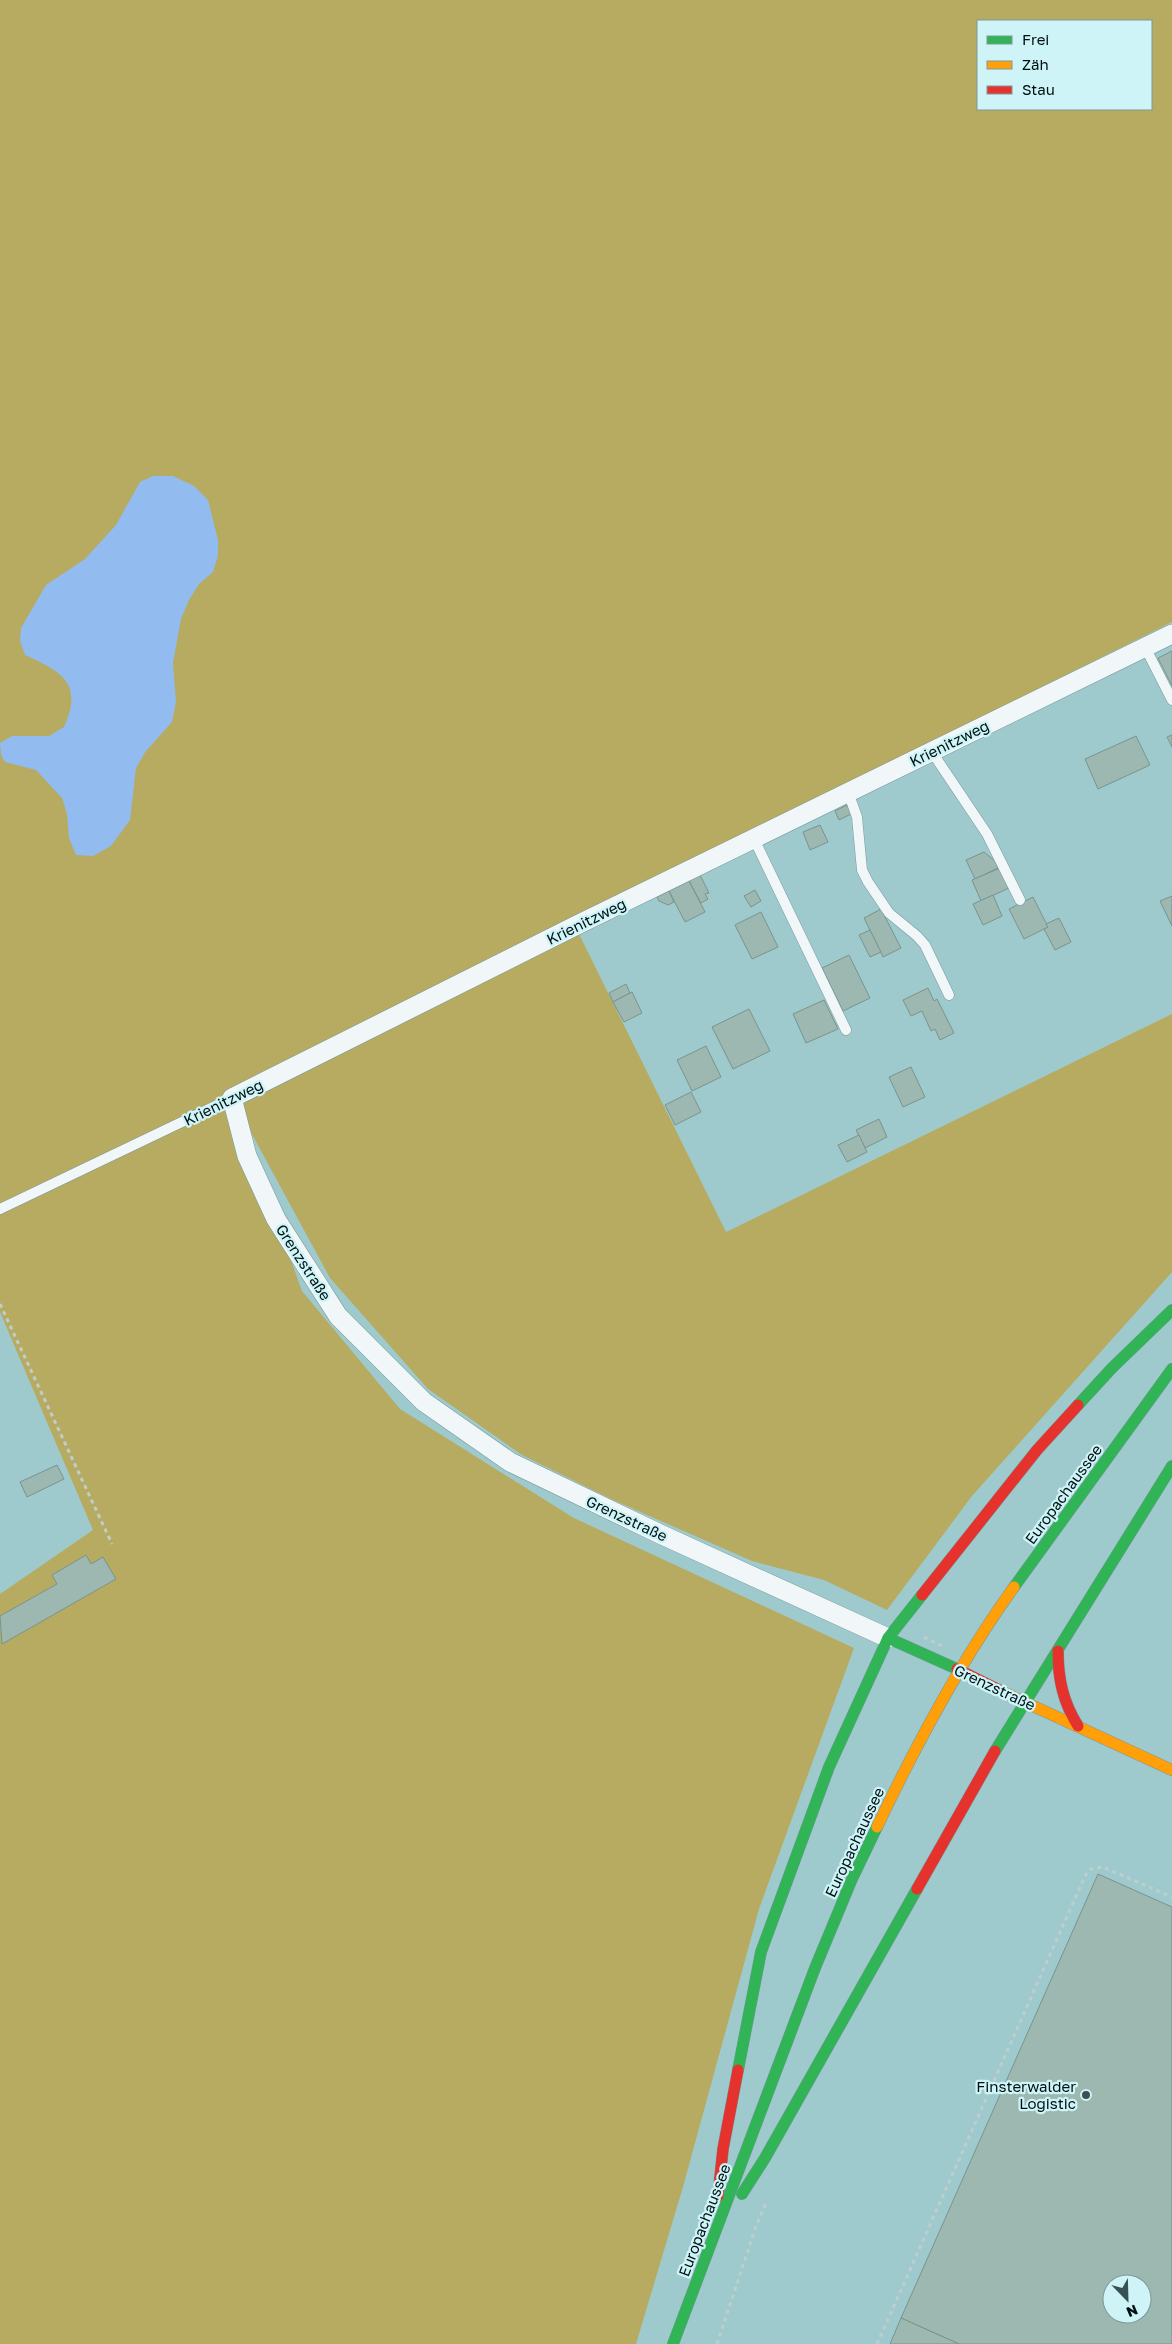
<svg xmlns="http://www.w3.org/2000/svg" width="1172" height="2344" font-family="'Golos Text',sans-serif">
<rect width="100%" height="100%" fill="#9fcacd"/>
<!-- green -->
<g fill="#b6ab60" fill-rule="evenodd">
<path d="M0,0H1172V622L0,1208ZM978,21H1151V109H978Z"/>
<path d="M579,934L726,1232L1172,1014V1272L972,1496L887,1610L824,1580L752,1561L611,1499L522,1455L428,1389L330,1278L234,1101L302,1291L400,1409L574,1518L854,1648L759,1909L683,2187L636,2344H0V1594L93,1530L0,1312V1209Z"/>
</g>
<!-- water -->
<path fill="#92bbef" d="M153,476H173L194,486L208,500L218,540V555L213,572L199,584L189,600L181,619L173,663L176,702L172,722L146,751L136,768L130,820L111,846L93,856L76,855L69,838L67,814L62,798L36,770L5,762L1,755L0,743L12,736H49L64,727C84,682 61,672 25,655L20,641L21,628L46,585L85,559L116,525L140,482Z"/>
<!-- building -->
<g fill="#9db8b0" stroke="#79948d" fill-rule="evenodd">
<path d="M1172,651V686L1158,658Z"/>
<path d="M1172,735V747L1167,737Z"/>
<path d="M1136,736L1150,765L1098,789L1085,759Z"/>
<path d="M847,805L851,814L839,820L835,811Z"/>
<path d="M820,825L828,842L810,850L803,832Z"/>
<path d="M984,852L995,861L998,868L975,879L966,860Z"/>
<path d="M1000,868L1009,888L981,901L972,880Z"/>
<path d="M700,875L709,893L705,894L708,899L701,903L689,881Z"/>
<path d="M689,881L705,912L685,922L669,891Z"/>
<path d="M755,890L761,901L751,907L744,896Z"/>
<path d="M669,891L674,902L668,905L659,901L657,897Z"/>
<path d="M993,895L1002,916L983,925L973,904Z"/>
<path d="M1172,896V926L1160,901Z"/>
<path d="M1033,897L1048,927L1024,939L1009,909Z"/>
<path d="M881,909L901,948L883,957L864,918Z"/>
<path d="M761,912L778,947L752,959L735,925Z"/>
<path d="M1059,918L1071,942L1055,950L1044,929L1048,927L1046,924Z"/>
<path d="M870,930L881,952L870,957L859,935Z"/>
<path d="M849,955L870,998L843,1011L822,968Z"/>
<path d="M626,984L630,993L613,1002L609,993Z"/>
<path d="M928,988L934,1001L937,999L954,1033L940,1040L935,1029L931,1031L922,1011L911,1016L903,1000Z"/>
<path d="M632,992L642,1013L624,1022L613,1002Z"/>
<path d="M824,1000L838,1029L806,1043L793,1014Z"/>
<path d="M749,1009L770,1051L733,1069L712,1027Z"/>
<path d="M706,1046L721,1077L692,1091L677,1060Z"/>
<path d="M911,1067L925,1097L903,1107L889,1077Z"/>
<path d="M691,1092L701,1112L675,1125L665,1105Z"/>
<path d="M879,1119L887,1137L865,1148L856,1130Z"/>
<path d="M859,1135L867,1152L847,1162L838,1145Z"/>
<path d="M57,1465L64,1479L27,1497L20,1482Z"/>
<path d="M86,1555L91,1564L103,1557L116,1579L2,1644L0,1616L57,1584L52,1575Z"/>
<path d="M1098,1874L1172,1907V2344H959L901,2318ZM1112,2284H1142V2314H1112Z"/>
<path d="M901,2318L959,2344H890Z"/>
</g>
<g fill="none" stroke-linecap="round" stroke-linejoin="round">
<!-- lane casing -->
<g stroke="#76989b" stroke-width="11">
<g id="lane">
<path d="M1145,647L1172,700"/>
<path d="M932,752L987,834L1020,900"/>
<path d="M848,792L857,817L862,870L868,882L889,913L917,936L925,945L949,995"/>
<path d="M754,839L846,1030"/>
<path d="M0,1209L232,1098"/>
</g>
</g>
<!-- street casing -->
<g stroke="#76989b" stroke-width="20">
<path id="street" d="M888,1638L660,1534L510,1462L424,1402L338,1316L276,1219L247,1156L232,1098L575,926L1172,634"/>
</g>
<!-- fast casing -->
<g stroke="#76989b" stroke-width="12">
<g id="fast">
<path d="M1078,1405L1112,1368L1172,1310"/>
<path d="M1014,1587L1172,1369"/>
<path d="M888,1638L957,1669"/>
<path d="M995,1751L1172,1466"/>
<path d="M738,2070L761,1952L829,1767L888,1638L922,1595"/>
<path d="M742,2194L765,2158L917,1889"/>
<path d="M673,2344L815,1968L852,1879L877,1827"/>
</g>
</g>
<!-- slow casing -->
<g stroke="#76989b" stroke-width="12">
<g id="slow">
<path d="M1005,1693L1172,1770"/>
<path d="M877,1827C915,1747 962,1659 1014,1587"/>
</g>
</g>
<!-- jam casing -->
<g stroke="#76989b" stroke-width="12">
<g id="jam">
<path d="M922,1595L1037,1450L1078,1405"/>
<path d="M1058,1651C1058,1679 1063,1702 1078,1726"/>
<path d="M917,1889L995,1751"/>
<path d="M718,2196L723,2149L738,2070"/>
</g>
</g>
<!-- path -->
<g stroke="#bfcdce" stroke-width="3" stroke-dasharray="4 4" stroke-linecap="butt">
<path d="M0,1304L112,1544"/>
<path d="M717,2344L756,2226L767,2201"/>
<path d="M877,2344L1085,1876L1090,1869L1103,1867L1172,1897"/>
</g>
<!-- lane -->
<use href="#lane" stroke="#f1f7f8" stroke-width="10"/>
<!-- street -->
<use href="#street" stroke="#f1f7f8" stroke-width="19"/>
<!-- fast -->
<use href="#fast" stroke="#30b455" stroke-width="11"/>
<!-- slow -->
<use href="#slow" stroke="#ff9f0a" stroke-width="11"/>
<!-- jam -->
<use href="#jam" stroke="#e5322d" stroke-width="11"/>
<!-- jam-bridge casing -->
<g stroke="#76989b" stroke-width="12" stroke-linecap="butt">
<path id="jam-bridge" d="M957,1669L1003,1692"/>
</g>
<!-- path-bridge -->
<path stroke="#bfcdce" stroke-width="3" stroke-dasharray="4 4" stroke-linecap="butt" d="M924,1637L946,1648"/>
<!-- jam-bridge -->
<use href="#jam-bridge" stroke="#e5322d" stroke-width="11"/>
</g>
<!-- markers -->
<circle fill="#385254" stroke="#cff4f7" stroke-width="2" cx="1086" cy="2095" r="5"/>
<g text-anchor="middle" dominant-baseline="central" stroke-width="4.5" stroke-linejoin="round" paint-order="stroke">
<!-- street labels -->
<g font-size="15" fill="#001113" stroke="#cff4f7">
<text transform="translate(949 743) rotate(-26)">Krienitzweg</text>
<text transform="translate(586 921) rotate(-26)">Krienitzweg</text>
<text transform="translate(223 1102) rotate(-26)">Krienitzweg</text>
<text transform="translate(304 1262) rotate(57)">Grenzstraße</text>
<text transform="translate(1063 1494) rotate(-54)">Europachaussee</text>
<text transform="translate(627 1518) rotate(25)">Grenzstraße</text>
<text transform="translate(995 1687) rotate(25)">Grenzstraße</text>
<text transform="translate(854 1842) rotate(-65)">Europachaussee</text>
<text transform="translate(704 2220) rotate(-69)">Europachaussee</text>
</g>
<!-- poi labels -->
<g font-size="15" fill="#001113" stroke="#cff4f7" text-anchor="end">
<text x="1076" y="2086">Finsterwalder<tspan x="1076" dy="17">Logistic</tspan></text>
</g>
</g>
<!-- legend -->
<rect x="977" y="20" width="175" height="90" fill="#cff4f7" stroke="#7c999c"/>
<rect x="987" y="36" width="25" height="8" fill="#30b455" stroke="#7c999c"/>
<text x="1022" y="45" font-size="15" fill="#001113">Frei</text>
<rect x="987" y="61" width="25" height="8" fill="#ff9f0a" stroke="#7c999c"/>
<text x="1022" y="70" font-size="15" fill="#001113">Zäh</text>
<rect x="987" y="86" width="25" height="8" fill="#e5322d" stroke="#7c999c"/>
<text x="1022" y="95" font-size="15" fill="#001113">Stau</text>
<!-- north arrow -->
<g transform="translate(1127 2299) rotate(157)"><circle r="24" fill="#cff4f7" stroke="#7c999c"/>
<path d="M0-4L9 19L0 12L-9 19Z" fill="#385254"/>
<text y="-8" font-size="14" font-weight="bold" text-anchor="middle" fill="#001113">N</text>
</g>
</svg>
